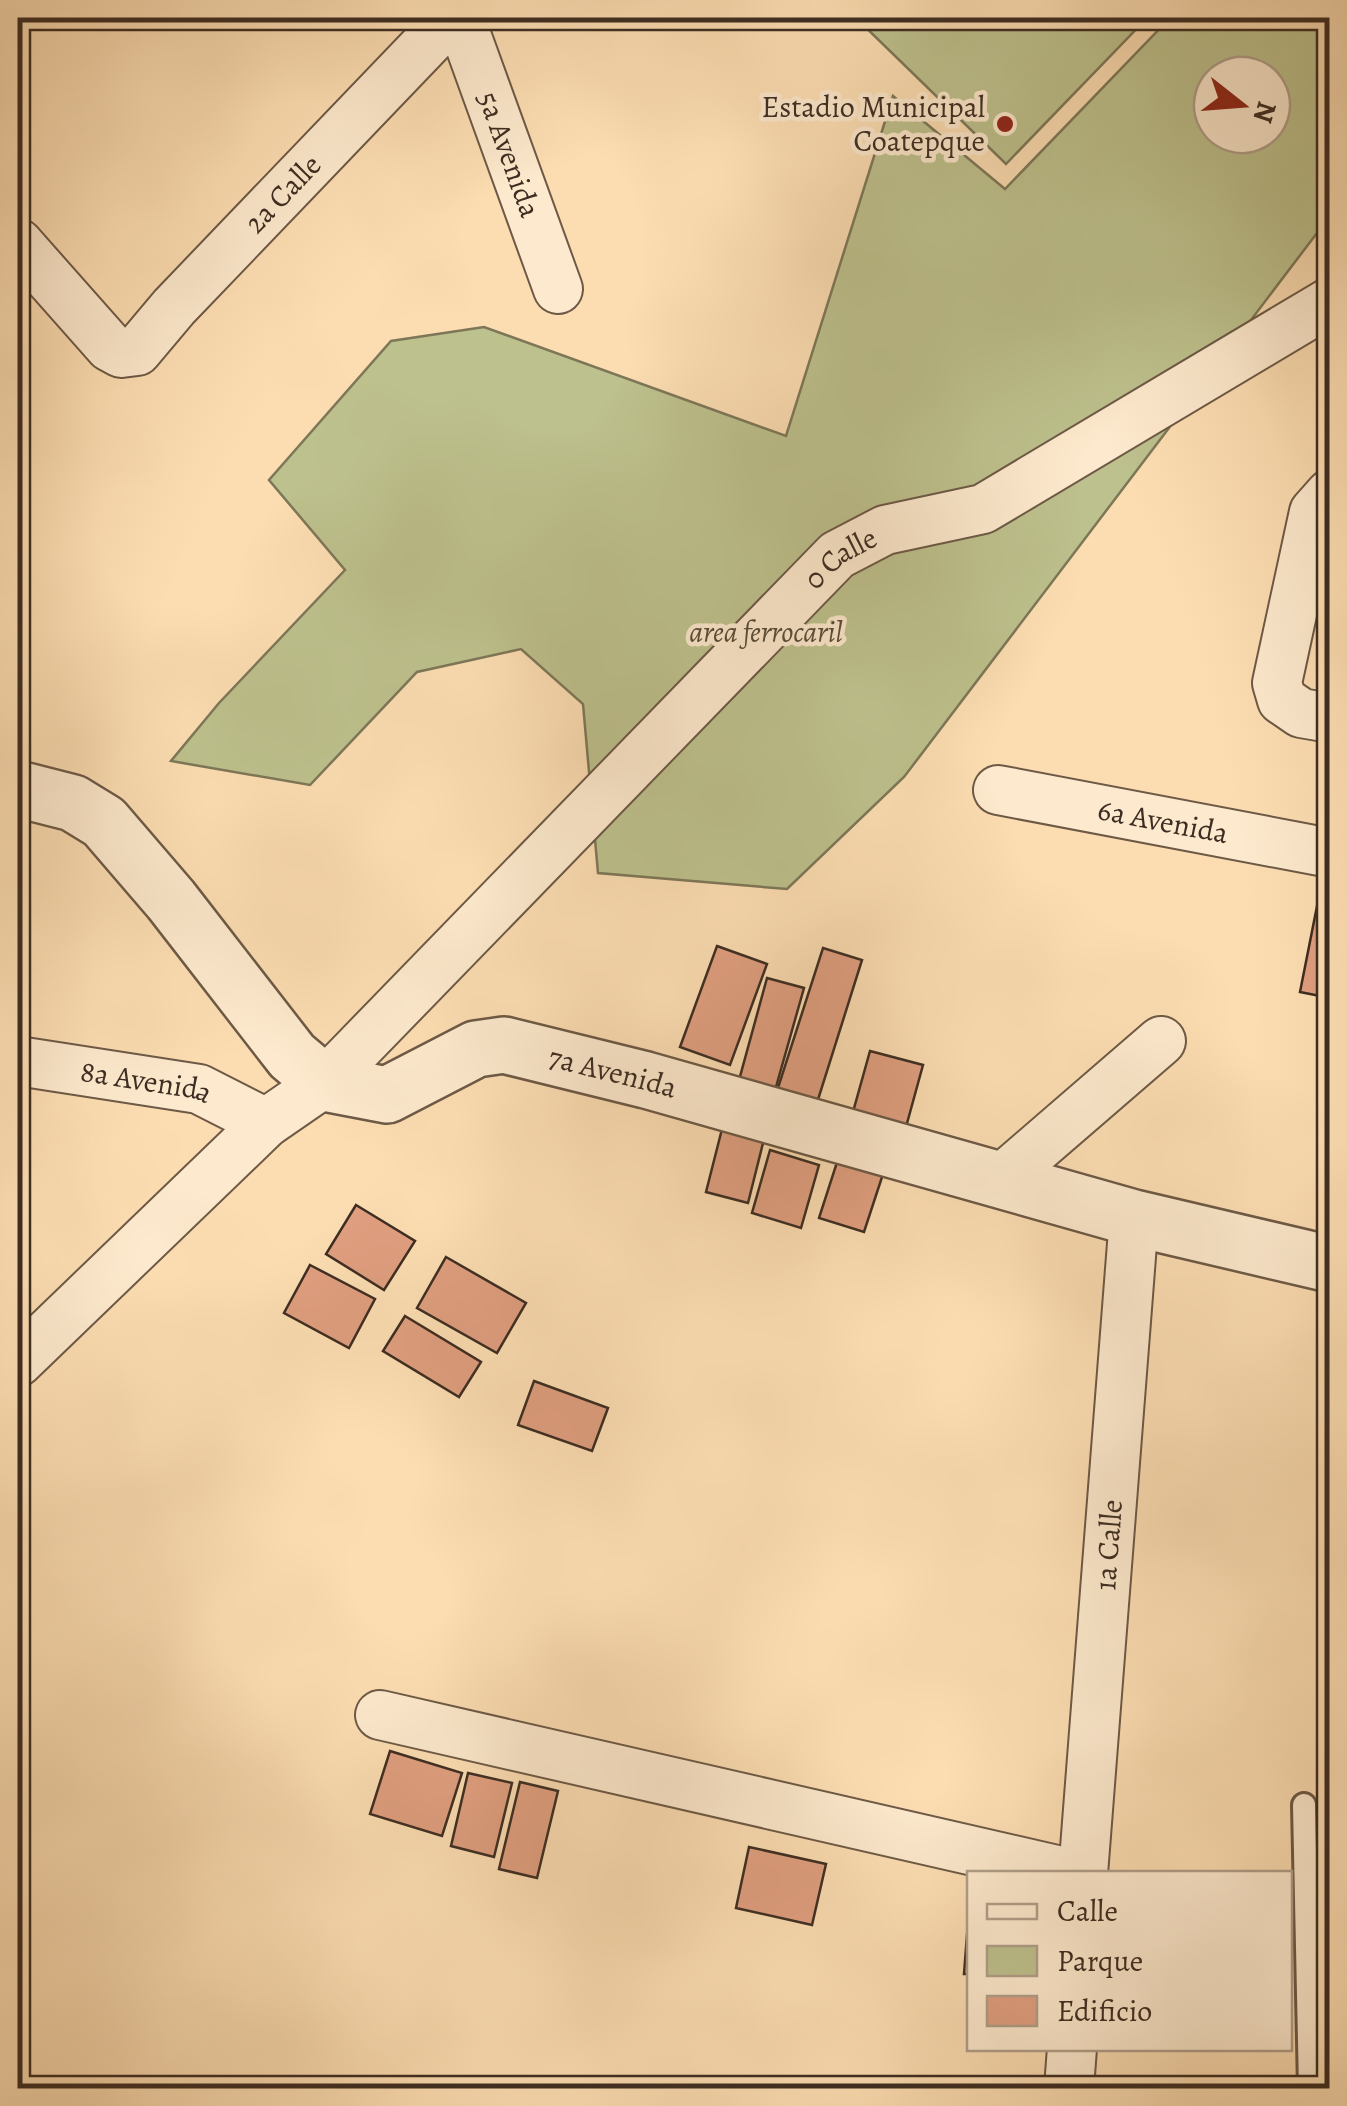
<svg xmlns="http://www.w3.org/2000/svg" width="1347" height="2106" font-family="Alegreya,serif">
<rect width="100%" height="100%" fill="#fcddb2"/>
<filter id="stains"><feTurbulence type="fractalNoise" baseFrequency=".002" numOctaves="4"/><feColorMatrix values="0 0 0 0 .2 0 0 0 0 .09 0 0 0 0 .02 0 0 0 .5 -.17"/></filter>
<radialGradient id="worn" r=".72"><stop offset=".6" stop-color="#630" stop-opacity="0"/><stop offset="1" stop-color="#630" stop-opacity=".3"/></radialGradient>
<!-- green -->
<g fill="#bdc18d" stroke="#7d7758" stroke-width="2.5" fill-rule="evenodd">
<path d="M856,18H1147L1006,164Z"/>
<path d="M1170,18H1329V220L1320,229L904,777L787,889L598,873L583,704L521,649L417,672L310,785L171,761L219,703L345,570L269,480L391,341L484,327L786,436L893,96L1005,189ZM1212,75H1272V135H1212Z"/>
</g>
<!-- building -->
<g fill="#e09f80" stroke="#3d2d22" stroke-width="2.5">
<path d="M1323,876L1330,877V998L1300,992Z"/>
<path d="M717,946L767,964L730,1065L680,1047Z"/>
<path d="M823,948L862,960L816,1106L776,1094Z"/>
<path d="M767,978L804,988L774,1094L738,1084Z"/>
<path d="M870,1051L923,1065L906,1127L853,1112Z"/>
<path d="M722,1129L764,1139L748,1203L706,1192Z"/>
<path d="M770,1150L819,1165L801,1228L752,1213Z"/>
<path d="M839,1156L884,1171L864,1232L819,1218Z"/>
<path d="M356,1205L415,1241L384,1290L326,1254Z"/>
<path d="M446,1257L526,1303L497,1353L417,1308Z"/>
<path d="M310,1265L375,1299L349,1348L284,1313Z"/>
<path d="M405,1316L481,1362L459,1397L383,1351Z"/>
<path d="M534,1381L608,1408L592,1451L518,1425Z"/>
<path d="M390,1751L462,1773L442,1836L370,1814Z"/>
<path d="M468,1773L512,1783L494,1857L451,1846Z"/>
<path d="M520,1782L558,1791L537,1878L499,1869Z"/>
<path d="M749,1847L826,1864L812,1925L736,1908Z"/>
<path d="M969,1909V1974H964Z"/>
<path d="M1330,1950V2008L1322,1951Z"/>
<path d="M1087,2080L1159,2084V2088H1086Z"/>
</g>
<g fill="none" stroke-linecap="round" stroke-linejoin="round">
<!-- service casing -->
<g stroke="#6d5946" stroke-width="28">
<path id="service" d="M1304,1805L1310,2088"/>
</g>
<!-- minor casing -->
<g stroke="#6d5946" stroke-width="52">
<g id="minor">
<path id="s1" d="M460,18L558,289"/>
<path id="s2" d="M18,243L110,347L121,353L137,351L174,307L451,18"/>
<path d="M1330,494L1314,512L1277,683L1282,700L1301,713L1330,718"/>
<path id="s3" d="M998,790L1330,853"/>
<path id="s4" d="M18,1061L199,1089L266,1123"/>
<path d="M999,1181L1161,1041"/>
<path id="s5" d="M18,1362L266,1123L324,1083L837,555L885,530L983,509L1330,302"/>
<path d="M380,1715L1074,1874"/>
<path id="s6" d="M1083,1874L1134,1218"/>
<path d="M1069,2088L1072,2048"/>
</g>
</g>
<!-- tertiary casing -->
<g stroke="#6d5946" stroke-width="60">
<g id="tertiary">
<path id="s7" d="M18,789L73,803L104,822L171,900L292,1056L324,1083L387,1095L476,1049L504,1045L646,1080L1134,1218L1330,1264"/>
</g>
</g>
<!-- service -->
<use href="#service" stroke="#fde9cd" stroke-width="22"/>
<!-- minor -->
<use href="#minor" stroke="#fde9cd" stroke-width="48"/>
<!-- tertiary -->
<use href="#tertiary" stroke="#fde9cd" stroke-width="55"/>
</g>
<!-- markers -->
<circle fill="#8f2418" stroke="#fde9cd" stroke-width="4" cx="1005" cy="124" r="10"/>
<g text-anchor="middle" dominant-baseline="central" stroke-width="9" stroke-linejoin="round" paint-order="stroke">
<!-- poi labels -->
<g font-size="30" fill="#3d2d22" stroke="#fde9cd" text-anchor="end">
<text x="985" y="107">Estadio Municipal<tspan x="985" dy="34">Coatepque</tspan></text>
</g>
<!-- street labels -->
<g font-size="30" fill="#3d2d22" stroke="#fde9cd">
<text stroke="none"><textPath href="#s1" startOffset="145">5a Avenida</textPath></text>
<text stroke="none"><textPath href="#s2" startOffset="382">2a Calle</textPath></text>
<text stroke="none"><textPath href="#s5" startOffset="1152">0 Calle</textPath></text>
<text stroke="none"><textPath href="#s3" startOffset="168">6a Avenida</textPath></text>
<text stroke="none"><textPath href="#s7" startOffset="740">7a Avenida</textPath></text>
<text stroke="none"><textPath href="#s4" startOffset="130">8a Avenida</textPath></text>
<text stroke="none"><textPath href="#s6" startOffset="330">1a Calle</textPath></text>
</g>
<!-- park labels -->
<g font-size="30" font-style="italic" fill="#574b37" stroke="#fde9cd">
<text x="766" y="632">area ferrocaril</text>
</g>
</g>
<!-- margin -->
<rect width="1347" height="2106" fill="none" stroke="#fcddb2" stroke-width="60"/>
<rect x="20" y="20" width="1307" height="2066" fill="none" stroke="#3d2d22" stroke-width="5"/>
<rect x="30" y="30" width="1287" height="2046" fill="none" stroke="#3d2d22" stroke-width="2.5"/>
<!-- legend -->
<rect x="967" y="1871" width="325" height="180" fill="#fde9cd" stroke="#b09e89" stroke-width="2.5"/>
<rect x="987" y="1904" width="50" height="15" fill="#fde9cd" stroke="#b09e89" stroke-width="2.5"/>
<text x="1057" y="1921" font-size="30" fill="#3d2d22">Calle</text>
<rect x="987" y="1946" width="50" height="30" fill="#bdc18d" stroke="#b09e89" stroke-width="2.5"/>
<text x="1057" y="1971" font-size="30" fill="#3d2d22">Parque</text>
<rect x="987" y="1996" width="50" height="30" fill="#e09f80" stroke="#b09e89" stroke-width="2.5"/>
<text x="1057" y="2021" font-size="30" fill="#3d2d22">Edificio</text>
<!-- north arrow -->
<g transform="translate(1242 105) rotate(107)"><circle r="48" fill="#fde9cd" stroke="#b09e89" stroke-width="2.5"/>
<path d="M0-8L18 38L0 25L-18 38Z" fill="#8f2418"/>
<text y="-15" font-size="28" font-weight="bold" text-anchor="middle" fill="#3d2d22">N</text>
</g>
<rect width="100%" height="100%" filter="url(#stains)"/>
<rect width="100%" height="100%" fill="url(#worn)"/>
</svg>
